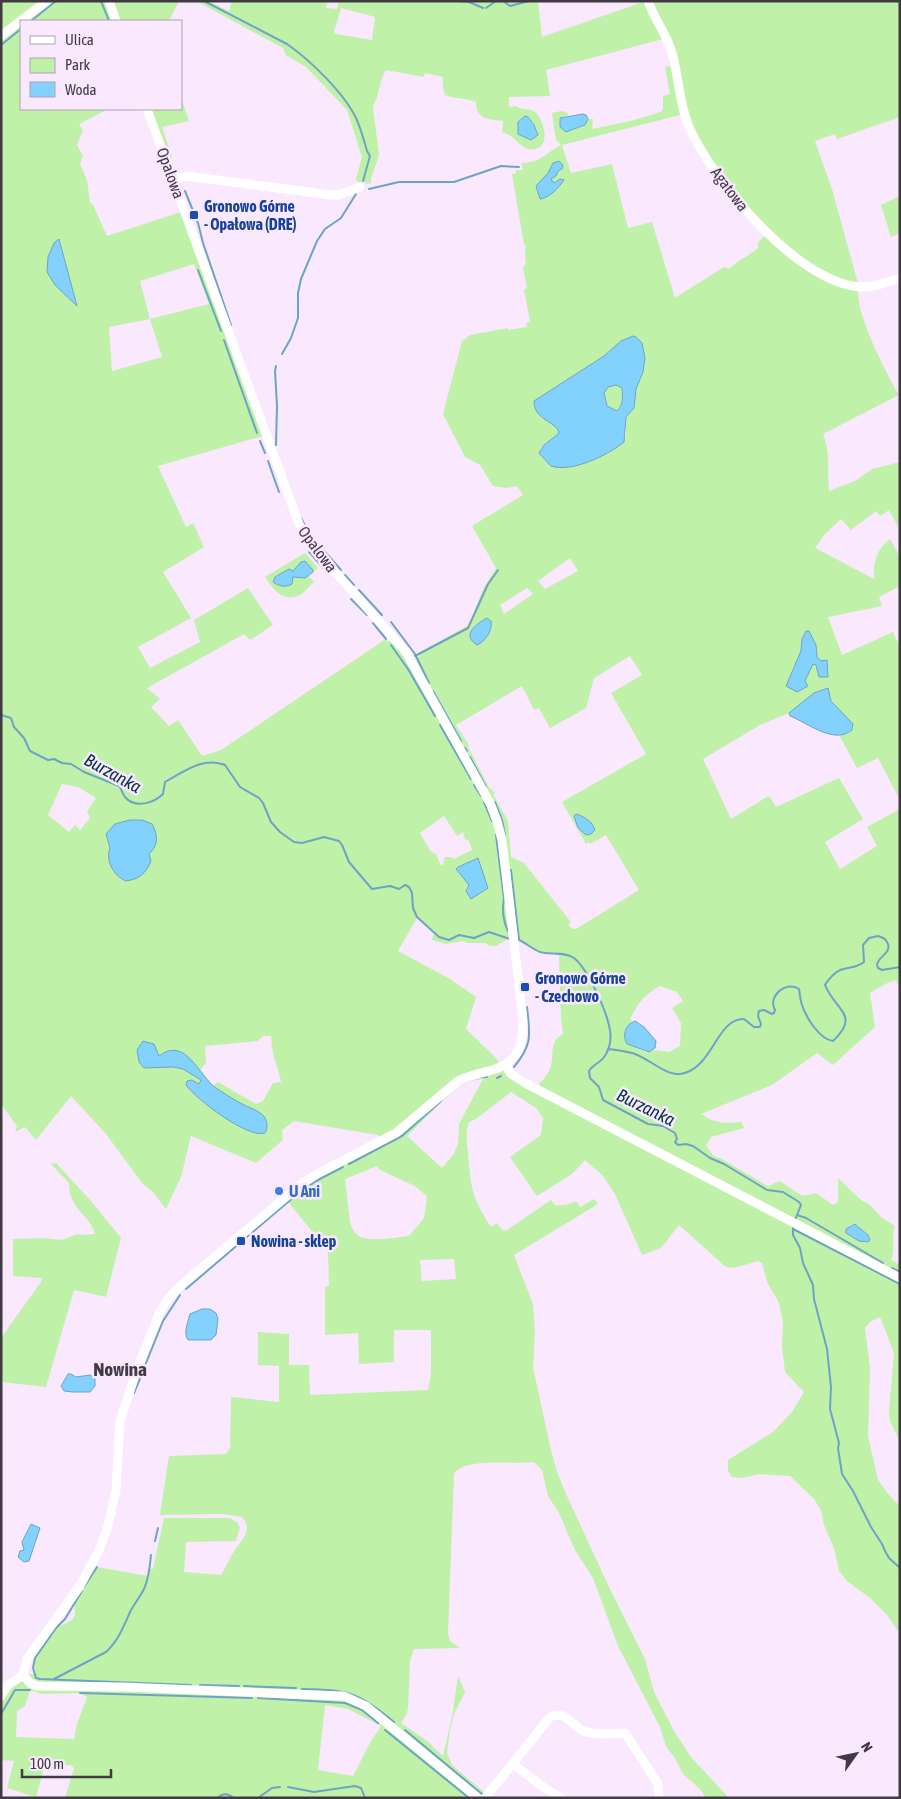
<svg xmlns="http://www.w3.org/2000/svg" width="901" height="1799" font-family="'Asap Condensed',sans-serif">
<rect width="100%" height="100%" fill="#f9e8fe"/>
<!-- green -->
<g fill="#c0f1a8" fill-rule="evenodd">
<path d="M1,1H179L169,21H21V109H108L79,124L83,131L77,145L83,156L80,164L87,180L90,203L93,205L107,236L184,211L266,435L158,466L186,527L193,523L204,547L163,572L191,618L138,647L150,668L200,642L194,620L248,588L273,625L250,640L244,634L147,688L160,699L151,707L169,726L178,720L202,756L221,750L386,639L388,642L394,637L411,660L420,656L418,653L469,625L483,589L496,568L472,526L523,495L517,486L506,488L493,486L480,465L465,457L443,414L462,341L470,335L508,328V330L527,327L526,323L530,322L524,290L527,288L523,267L526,264L525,255L526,245H524L512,174L516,173V170H523L521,163C541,163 545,153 561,145L556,140L552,113L561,111L568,113V115L559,119L560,127L566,132L582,127L588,119H593L592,129L630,121L661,112L663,108V96L670,94L665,67L675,65L667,38L546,70L550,96L509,97V107L516,106C522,111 532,107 537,114C546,125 551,153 528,149C520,147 516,138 509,135C507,134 504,133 502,132L503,121C491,119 476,121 476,102C466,98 455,99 445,95L443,88V77L425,73L424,77L386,70L382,78L377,97L373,107L379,155L371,178V183L367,184L363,181L358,182L356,179L362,157L347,110L306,67L286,55L283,48L196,1H208L229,11L232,1H328L326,8L337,9L339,1H538L542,37L646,1H900V117L837,139L835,134L815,141L832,189L859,287C852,307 887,375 899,395L823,434C831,454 827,470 829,491L855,481L872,469L900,462V530L889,510L880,516L876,511L851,530L841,519L824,535L815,548L874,579C873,563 876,550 890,539L900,557V586L879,597L882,606L828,617L842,655L893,632L900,648V800L878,758L857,768L839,735L849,733L854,728L829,697L814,693L789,713L760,725L703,759L731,819L767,797H770L776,807L839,778L863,819L825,842L840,869L877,846L867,827L900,809V989L896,980L885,984L870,993L875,1027L833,1065L817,1053L772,1085L701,1114C714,1123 725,1124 741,1122L744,1128L711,1137L706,1146L714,1156L722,1159L768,1186L780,1181L802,1196L816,1193L833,1205L838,1202V1178L862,1201L869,1204L882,1218L895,1226C891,1237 896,1249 891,1260L900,1265V1442L890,1421L889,1412L894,1353L880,1317L870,1322L865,1328L870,1368L868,1436L878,1480L889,1495L900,1506V1633L886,1614L870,1598L847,1581L839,1571L834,1548L824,1525L821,1510L814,1499L790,1476L760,1474L742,1478L732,1477L728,1471V1460L773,1432L792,1412L804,1392L785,1372L782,1346L783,1322L779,1303L767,1282L762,1263L758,1261L734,1268L726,1267L679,1225L661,1248L642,1255L615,1194L603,1176L585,1160L572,1174L537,1196L510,1157L541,1135L543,1118L536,1108L511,1092L476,1119L469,1122C465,1132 467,1142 468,1153C471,1188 471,1196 491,1227L497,1223L503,1231L507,1230L551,1200L555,1205C563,1206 569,1205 576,1201L580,1207L594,1199L598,1204L514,1255L533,1304L535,1331L533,1367L550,1446L557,1472L566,1494L608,1585L645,1659L654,1692L674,1731L691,1757L729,1798H706L700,1789L683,1774L676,1760L666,1746L660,1727L618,1646L593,1578L575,1550L559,1513L548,1496L542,1470L535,1463L531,1462C512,1465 466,1457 454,1474L448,1633L450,1641L460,1648L414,1649L410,1661L408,1709L406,1715L401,1723L426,1740L443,1756L452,1717L458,1676L465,1692L454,1714L450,1730L447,1753L452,1765L491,1798H65L74,1768L71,1765H45L36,1797L7,1788L14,1761L1,1760V1696L23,1675L34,1674L35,1658L56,1628L72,1620L75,1615L74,1603L97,1567L148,1576L150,1569H153V1568L164,1518H230L237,1522L240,1527L236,1541L186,1542L184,1572L221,1575C226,1567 230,1557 235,1550C243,1538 253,1530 242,1517L222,1514L160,1515L169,1456L226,1454L230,1448L231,1397L279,1402V1366L258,1365V1332L289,1334V1365H309L310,1395L428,1390L431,1374V1330H394V1362L359,1364L358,1333L325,1335V1287L329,1286L328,1251L284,1197L382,1138L378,1135L294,1121L282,1130L283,1140L256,1163L191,1136L181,1177L166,1209L154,1193L142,1183L106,1134L71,1096L36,1140L25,1127L15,1132L17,1126L1,1104ZM341,8L375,17L372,40L336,34L334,32ZM684,114L732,193L767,234L758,242V248C749,256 738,260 729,269L724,267L675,298L652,222L628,228L612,164L571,173L562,145ZM525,117H528L534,125L538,135L531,140L518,134V122ZM194,264L209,304L150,319L140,281ZM150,319L162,357L112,371L109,327ZM621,341L643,372L636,389L634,408L626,417V436L622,444L613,449H540L553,437L558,434L559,432L555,425L543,418L534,401L604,356ZM570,558L578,571L545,589L538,581ZM527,588L533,594L504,614L500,605ZM816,645L817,657L821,661L827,660L828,676L819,677L816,665L813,664L805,681L788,680L801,651ZM630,656L642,675L611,693L646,754L562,802L586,844L589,842L590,844L606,835L639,890L576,929H573L568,924L571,922L524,863L511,857L508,821L493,794L495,793L489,787L468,747L469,745L456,725L522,686L534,710L539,708L550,728L586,708L594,678ZM62,784L78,787L96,798L87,811L90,818L80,830L75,825L69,832L48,815ZM444,816L457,836L463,832L465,839L469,841L472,850L454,859L452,857H445L443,865L441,866L436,854L431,852L420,833ZM110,829L151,851L149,854V858L110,848C109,840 104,837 110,829ZM478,858L482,892L473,898L466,889L469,885L457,871L458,867ZM417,918L434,931L432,940L446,944L463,941L468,943H485L490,946H496L508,939H517L537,951L559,953C560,980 559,1007 563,1034C548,1041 555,1056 550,1069C547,1076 540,1083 535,1089L502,1066L495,1057L466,1029L476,997L450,979L398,951ZM660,986L677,992L683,1001L672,1008L681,1023L680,1046L669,1052L653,1050L647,1053L627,1044C624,1035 625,1027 632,1021L630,1019C639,1002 643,996 660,986ZM263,1036H271C272,1040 271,1044 272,1048C274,1060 279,1070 281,1082L273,1083L263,1101L256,1104L218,1082L213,1086L201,1070L206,1062L205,1046L258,1041ZM483,1079L459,1124L458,1144L453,1155L442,1168L407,1136L459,1085L470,1081ZM377,1166L380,1170L415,1186L427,1196L424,1218L410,1235C400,1238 367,1242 359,1236C354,1233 352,1228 350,1223L345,1179ZM851,1225H858L869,1236V1242L866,1243L847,1234L846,1229ZM454,1259L456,1279L422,1281L420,1260ZM30,1690L41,1694L80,1693L87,1697L77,1724L74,1739L16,1737L17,1711L25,1706ZM325,1705L348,1709L381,1726L371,1741L353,1776L318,1770Z"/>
<path d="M181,97L189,121L162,127L172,157L166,159L147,109H181Z"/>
<path d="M900,196V233L891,237L881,205Z"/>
<path d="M616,385L622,388C622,396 624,405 617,411L607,406L604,392L608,387Z"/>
<path d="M305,553L318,568L313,572V570H295L275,584L283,586L292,582L291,578L296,576L305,578L308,575L314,582C309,585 305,593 300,595C283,603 274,590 265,577Z"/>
<path d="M56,1163L90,1200L121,1238L106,1297L74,1290L46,1387L1,1382V1338L41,1282L42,1278L13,1276V1239L44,1238L62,1240L77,1234L84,1235L95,1234C90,1214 69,1210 69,1183L51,1164Z"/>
</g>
<!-- water -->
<g fill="#83d1fd" stroke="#6fa3c6" fill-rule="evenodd">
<path d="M583,114L586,115L588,119L585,125L566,132L560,127V118Z"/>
<path d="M525,116L528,117L534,125L538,135L531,140L518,134V122Z"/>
<path d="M559,161L562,164L563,168L558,171L556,176L551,179L554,183L560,179L564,180C558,188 551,197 540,199L536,186L548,173L553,163Z"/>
<path d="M59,239L77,306L55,285L47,272L48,257L54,243Z"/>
<path d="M633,336L636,337L642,343L645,358L643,372L636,389L634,408L626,417L624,442C608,455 572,473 551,466L539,453L544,445L558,434L559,432C554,420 534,420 534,401L604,356L621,341ZM616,385L622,388C623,396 623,406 617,411L607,406L604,393L608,387Z"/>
<path d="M305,561L313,570V572L305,578L293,577L292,584C286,588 278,586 273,582L275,577L289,569L293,571L301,562Z"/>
<path d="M487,618L491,621C493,630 485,642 477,645C461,635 476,624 487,618Z"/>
<path d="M806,631H809L816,645L817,657L821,661L827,660L828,677H819L816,665L813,664L805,681L808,686L797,692L786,686L801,651L802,639Z"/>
<path d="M828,688L831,701L853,724L852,730C834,745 808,723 790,716L789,713L814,693Z"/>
<path d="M576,814C585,817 592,821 595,830L591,834L586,835L578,828L574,816Z"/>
<path d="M130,820H142L152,824C158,835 159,845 149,854L151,861C146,873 140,879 126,881C114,876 105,861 110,848L106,834L115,824Z"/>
<path d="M478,858L488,888L471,899L466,891L469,885L456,869L458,867Z"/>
<path d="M635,1021L644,1027L656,1041L655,1048L649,1052L627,1044C622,1036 625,1024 635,1021Z"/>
<path d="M143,1041L154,1044L159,1056C186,1035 199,1077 216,1088C225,1094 236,1101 246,1106C251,1108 256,1110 260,1113C267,1117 269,1127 265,1133C248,1139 196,1099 186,1085L187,1081L192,1080L199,1084L201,1080L183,1069L173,1067L144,1068L139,1062L137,1050Z"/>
<path d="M855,1224L868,1235L870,1240L868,1242L859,1241L846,1233V1229Z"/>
<path d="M202,1309H210L216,1313L218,1319L216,1335L211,1340H188C183,1333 188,1322 190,1314Z"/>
<path d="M68,1374H71L76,1377L90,1375L95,1378V1386L90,1392H73L64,1391L61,1386Z"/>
<path d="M31,1524L40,1528L29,1561L24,1562L18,1557L20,1551L24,1550L22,1542Z"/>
</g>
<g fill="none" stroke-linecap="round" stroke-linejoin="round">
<!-- stream -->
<g stroke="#6fa3c6" stroke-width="2">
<path d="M101,1L109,21"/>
<path d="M204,1L287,44C310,60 344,93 356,118C361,129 364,140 367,151L370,156L363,181"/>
<path d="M451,1H456"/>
<path d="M458,1L469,2L483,8"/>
<path d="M503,1L510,6L529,1"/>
<path d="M486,8L496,1"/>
<path d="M31,21L56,1"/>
<path d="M1,45L21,29"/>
<path d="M369,189L399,182H454L501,166L519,167"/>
<path d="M185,191L198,223L203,243L231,325"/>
<path d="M198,270L221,331"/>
<path d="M224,340L257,433"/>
<path d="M282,354L291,338L298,318V293L301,279L317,241L325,229L341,218L356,194"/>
<path d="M260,441L265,453"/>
<path d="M274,445H276L277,406L275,371L276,366"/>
<path d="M268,461L279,492"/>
<path d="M301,518L308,531"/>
<path d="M312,537L341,570"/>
<path d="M309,552L327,572"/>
<path d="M345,575L354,585"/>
<path d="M359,590L382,615"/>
<path d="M351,599L367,615"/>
<path d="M391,622L415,654L429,683"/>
<path d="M373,623L386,639"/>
<path d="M391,645L408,669L435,716"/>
<path d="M415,656L468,628L488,584L498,570"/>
<path d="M433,691L461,741"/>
<path d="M1,715L11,718L14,727L24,738L30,751L48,760L54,759L62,763L71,764L84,772L119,786C122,790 122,793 125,797C135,809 154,803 163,794L165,782C183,772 204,756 225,765L240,787L259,798L263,803L271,822L280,832L294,842L302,843L324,837L339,841L342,845L349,862L372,889L390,886L399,889L405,885L409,887L412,893L413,908L417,917L439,937L449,940L459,935L474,938L489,932L510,939V938"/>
<path d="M440,725L471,779"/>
<path d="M465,748L467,751"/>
<path d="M470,757L486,787"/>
<path d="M474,785L481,796"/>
<path d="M484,802L492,821"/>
<path d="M495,802L502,820L505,835"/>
<path d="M496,835L504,898C502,909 503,921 508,931"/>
<path d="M511,870L519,940"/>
<path d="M517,939C525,942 532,949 540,952C551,955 564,951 574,958C588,969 607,1012 610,1030C611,1037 610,1046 607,1052C604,1062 594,1063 589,1071L590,1078L599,1087L603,1100L648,1124L663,1126L675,1133L677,1139L675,1142L678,1145L686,1144L693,1146L710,1158L724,1164L767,1190L783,1192L799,1202L801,1205L795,1220"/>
<path d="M608,1049C617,1050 626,1051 635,1054C649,1059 665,1075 680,1074C713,1070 716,1018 744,1019L754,1027H760L761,1024L758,1016L759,1011L764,1010L772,1014L774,1013L775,1010C767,996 787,980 799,989C800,994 800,1000 802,1005C806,1017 819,1039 833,1041C861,1015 835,1010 825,985C827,981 829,980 832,976C843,964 853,971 864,962L863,945L869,938L878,936C884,938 886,939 888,944C891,954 878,956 877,965L878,968L882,970L900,967"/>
<path d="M514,1067C533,1044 530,1035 527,1007"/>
<path d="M481,1077H487"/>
<path d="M497,1078L501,1076"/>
<path d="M349,1164L402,1136L441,1101"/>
<path d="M797,1215L806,1218L883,1263"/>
<path d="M793,1227V1235L800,1248L803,1263L813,1285L814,1299L827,1349L831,1387L830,1409L839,1443L838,1448L842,1474L853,1491L871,1527L882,1544L885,1551L889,1558L900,1568"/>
<path d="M793,1229L900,1284"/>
<path d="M892,1268L900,1272"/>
<path d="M186,1289L295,1196L316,1181L343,1167"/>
<path d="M144,1368L163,1321L180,1295"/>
<path d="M134,1393L141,1376"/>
<path d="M155,1541L158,1528"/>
<path d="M84,1587L97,1567"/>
<path d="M82,1591L65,1619L56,1628L35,1658L33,1668L36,1678L40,1679L191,1685"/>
<path d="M54,1679L106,1652C118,1641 124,1626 130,1612C134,1604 140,1597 144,1589C149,1578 150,1566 151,1555"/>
<path d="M200,1685L239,1686"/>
<path d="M244,1686L296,1688"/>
<path d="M302,1689C350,1690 357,1692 394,1722"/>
<path d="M80,1693L252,1698"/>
<path d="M258,1698L345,1703L362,1710L378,1723"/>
<path d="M1,1714L15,1690H30"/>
<path d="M385,1730L469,1798"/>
<path d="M405,1730L483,1795"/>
<path d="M288,1787L314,1792L355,1786L361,1788L365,1798"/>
<path d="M218,1798C223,1792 228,1794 234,1798"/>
<path d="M258,1798L272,1788L280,1787"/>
</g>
<!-- minor -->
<g stroke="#fff" stroke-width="9">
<path d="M109,1L116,21"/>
<path d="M648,1C654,19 667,34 672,53C679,77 679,104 689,127C713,181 796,281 859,287C873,288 887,282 900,278"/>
<path d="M1,36L47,1"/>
<path d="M147,109L299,524L313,547L406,652L490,803L497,821L502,840L522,1011C525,1038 522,1062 492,1070C480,1074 469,1075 458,1081L396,1133L317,1174L300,1185L179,1287L168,1299L160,1312L136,1372L120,1421L116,1490L108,1526L99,1550L80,1586L27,1659L23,1675L30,1683L37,1686L124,1687L314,1695L344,1696L366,1706L478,1798"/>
<path d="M173,179L187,176L331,195H339L360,187"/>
<path d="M505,1065L511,1074L527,1084L900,1278"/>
<path d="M1,1696L8,1685L23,1675"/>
<path d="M513,1764L543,1787L561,1798"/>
<path d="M485,1798L550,1717C566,1710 570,1725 584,1731C596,1736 613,1733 625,1733L658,1784L659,1798"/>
</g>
</g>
<!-- markers -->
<g fill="#1a4fb4" stroke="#f9e8fe" stroke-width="2">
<rect x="189" y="210" width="10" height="10" rx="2.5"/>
<rect x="520" y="982" width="10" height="10" rx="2.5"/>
<rect x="236" y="1236" width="10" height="10" rx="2.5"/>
</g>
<circle fill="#3f7fe0" stroke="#f9e8fe" stroke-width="2" cx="279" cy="1191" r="5"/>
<g text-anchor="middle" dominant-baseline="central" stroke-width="5" stroke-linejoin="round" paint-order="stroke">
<!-- street labels -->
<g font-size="16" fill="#413944" stroke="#f9e8fe">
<text transform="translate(171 173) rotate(70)">Opalowa</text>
<text transform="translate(730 189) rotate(53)">Agatowa</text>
<text transform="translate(318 549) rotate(53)">Opalowa</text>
</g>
<!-- transit labels -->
<g font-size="16" font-weight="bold" fill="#164399" stroke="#f9e8fe" text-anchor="start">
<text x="204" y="206">Gronowo Górne<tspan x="204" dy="18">- Opałowa (DRE)</tspan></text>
<text x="535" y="978">Gronowo Górne<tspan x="535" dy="18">- Czechowo</tspan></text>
<text x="251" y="1241">Nowina - sklep</text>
</g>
<!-- shop labels -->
<g font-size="16" font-weight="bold" fill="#366cbe" stroke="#f9e8fe" text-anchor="start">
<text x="289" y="1191">U Ani</text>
</g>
<!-- water labels -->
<g font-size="18" font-style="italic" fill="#043349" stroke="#f9e8fe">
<text transform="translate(113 773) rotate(29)">Burzanka</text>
<text transform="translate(646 1107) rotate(26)">Burzanka</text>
</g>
<!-- quarter labels -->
<g font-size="19" font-weight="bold" fill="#413944" stroke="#f9e8fe">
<text x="120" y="1369">Nowina</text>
</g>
</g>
<!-- border -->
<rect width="901" height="1799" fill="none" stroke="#413944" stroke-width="5"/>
<!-- legend -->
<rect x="20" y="20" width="162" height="90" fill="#f9e8fe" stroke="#afa2b4"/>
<rect x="30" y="36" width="25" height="8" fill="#ffffff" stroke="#afa2b4"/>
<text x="65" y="45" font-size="15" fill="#413944">Ulica</text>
<rect x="30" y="58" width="25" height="15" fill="#c0f1a8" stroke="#afa2b4"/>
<text x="65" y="70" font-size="15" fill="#413944">Park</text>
<rect x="30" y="82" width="25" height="15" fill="#83d1fd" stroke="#afa2b4"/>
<text x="65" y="95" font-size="15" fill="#413944">Woda</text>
<!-- north arrow -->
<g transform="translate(856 1754) rotate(57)" stroke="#f9e8fe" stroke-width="4" paint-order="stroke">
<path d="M0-4L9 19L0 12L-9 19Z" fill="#413944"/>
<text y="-8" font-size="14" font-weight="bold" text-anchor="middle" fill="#413944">N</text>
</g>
<!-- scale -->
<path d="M22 1769v8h89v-8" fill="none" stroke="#413944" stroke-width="2.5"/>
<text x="30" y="1769" font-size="15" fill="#413944" stroke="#f9e8fe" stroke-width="4" paint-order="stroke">100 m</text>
</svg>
